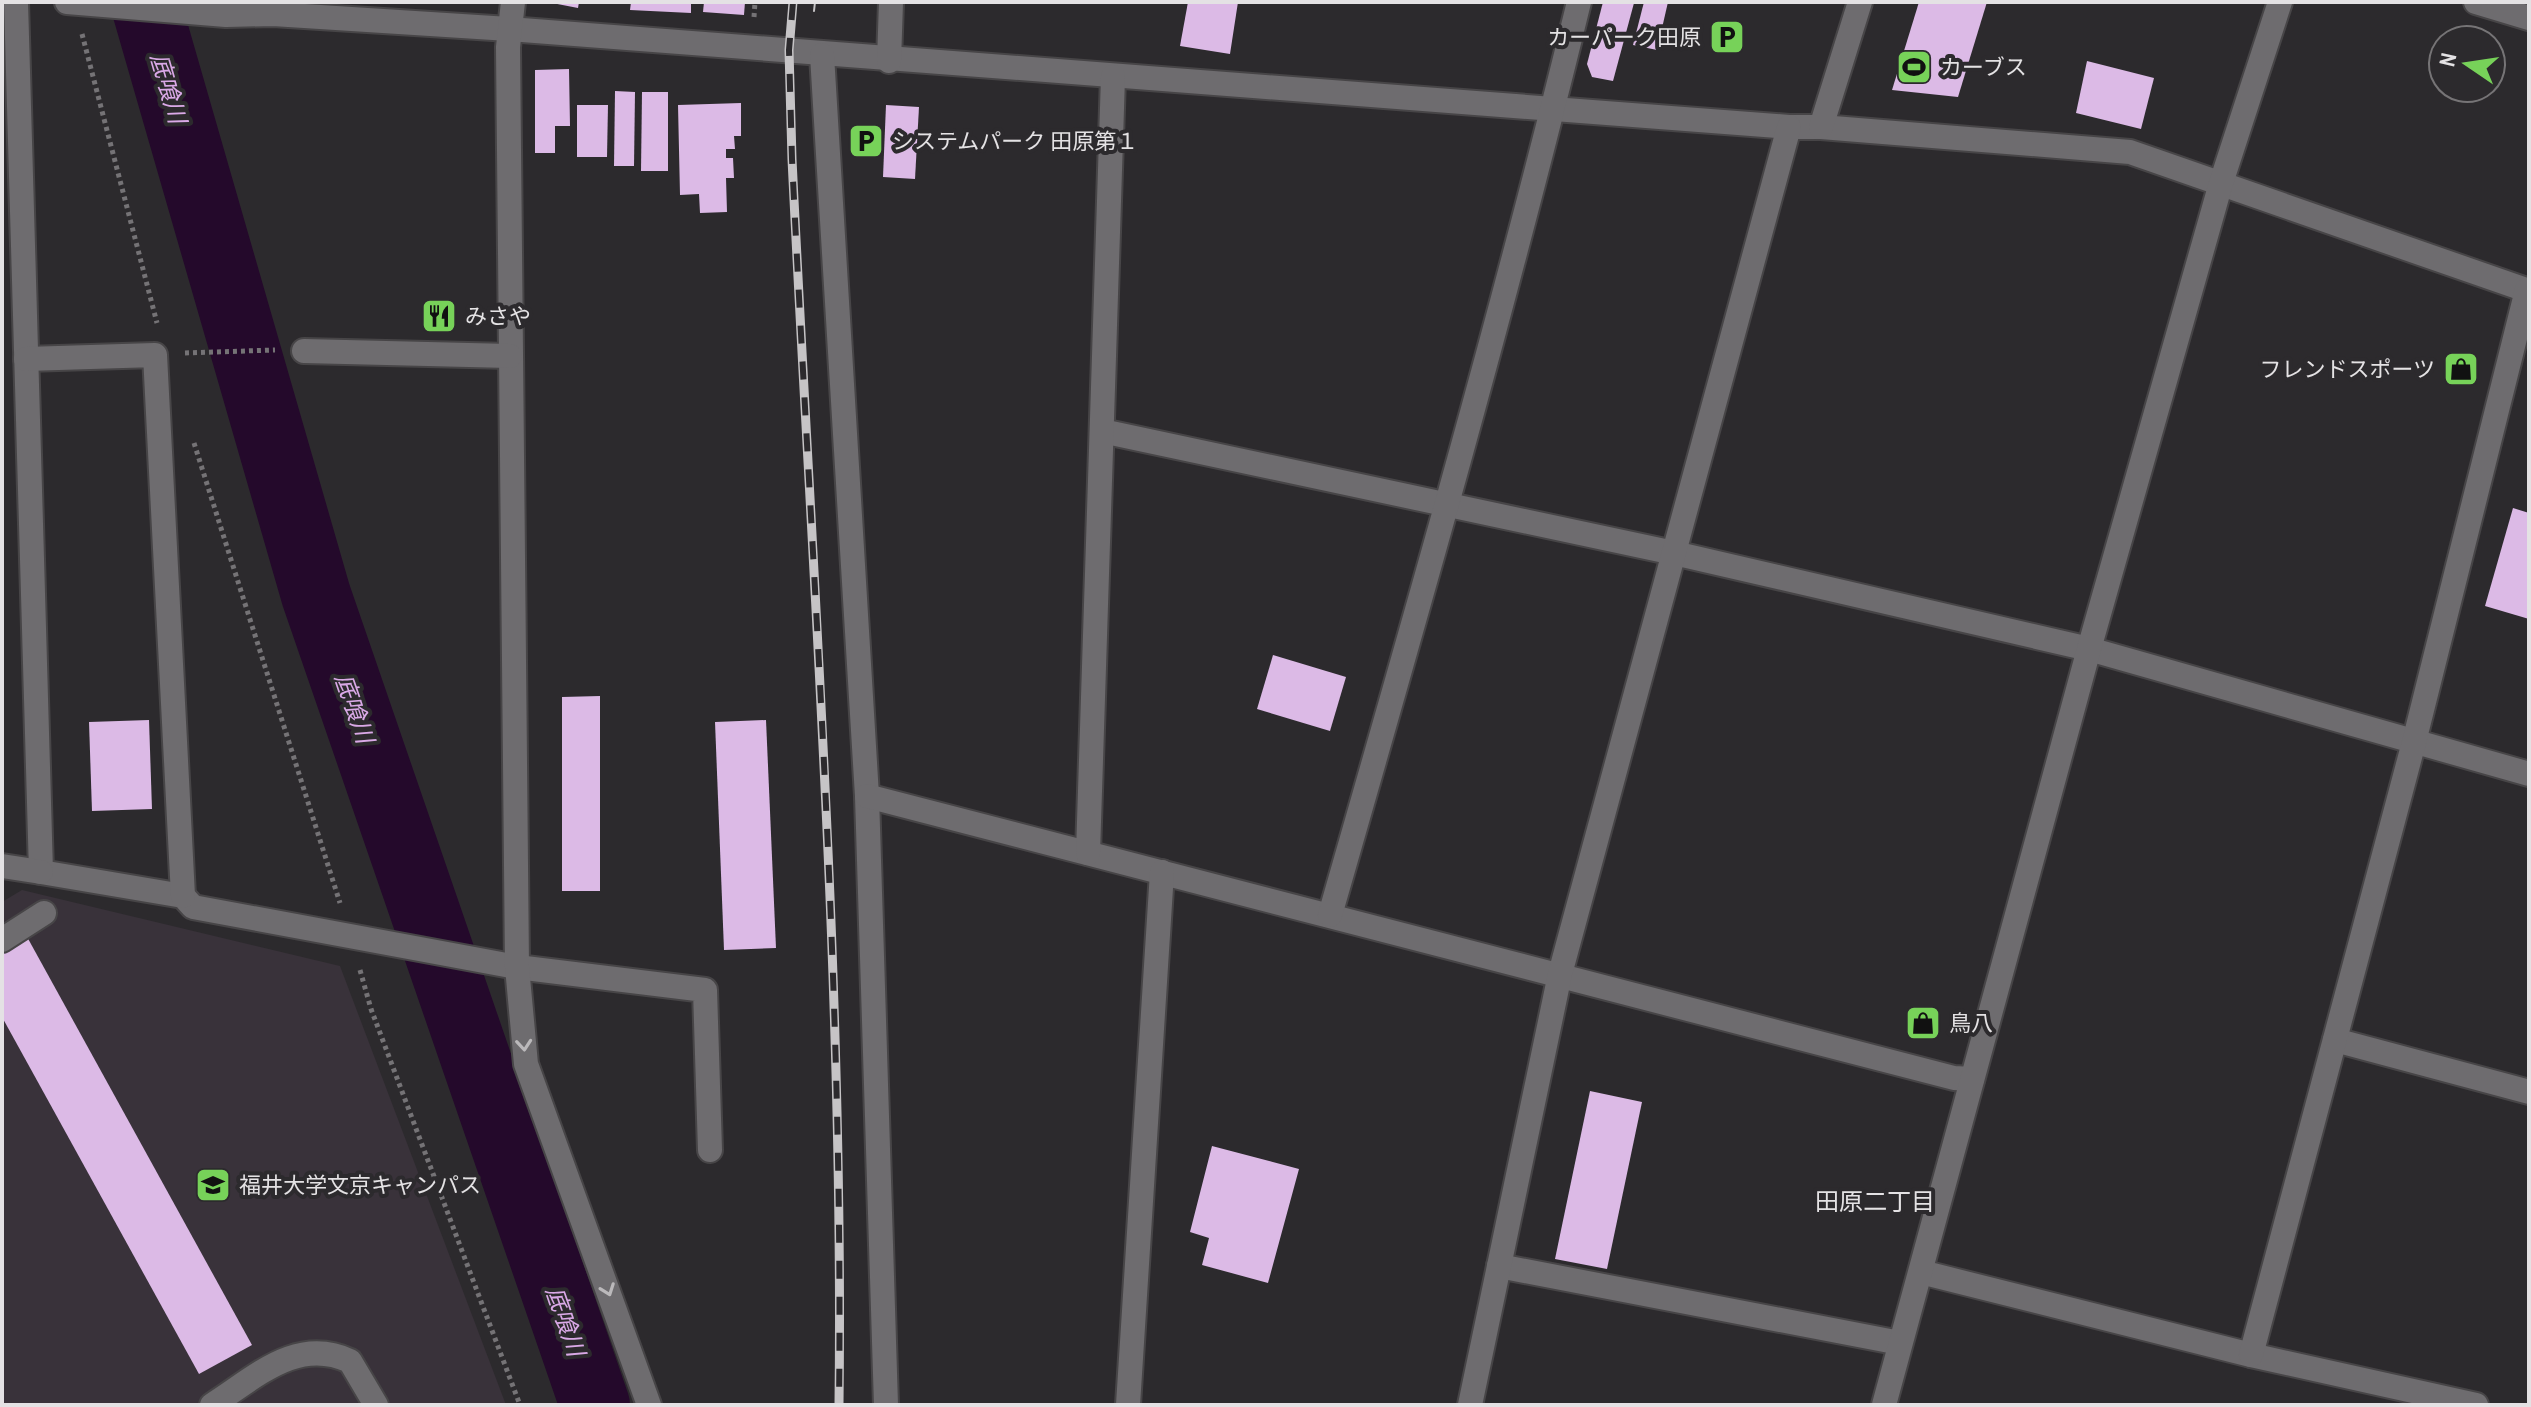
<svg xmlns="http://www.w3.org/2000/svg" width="2531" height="1407" font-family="'Archivo Narrow','Noto Sans JP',sans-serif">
<rect width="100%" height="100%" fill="#2c2a2d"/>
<!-- built -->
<path fill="#39323a" d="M22,890L340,966L506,1405H2V902Z"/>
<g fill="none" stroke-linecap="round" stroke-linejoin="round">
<!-- river -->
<path stroke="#24092b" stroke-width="70" d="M145,2L316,595L595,1405"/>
</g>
<!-- building -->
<g fill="#dcbae6">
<path d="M547,2H579L578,8Z"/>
<path d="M631,2H691V13L630,10Z"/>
<path d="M704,2H745L744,15L703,12Z"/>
<path d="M1188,2H1238L1230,54L1180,46Z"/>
<path d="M1603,2L1634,3L1613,81L1592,77L1587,64Z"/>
<path d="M1644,2H1668L1657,50L1633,45Z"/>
<path d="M1919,2H1987L1958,97L1892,90Z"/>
<path d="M2087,61L2154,78L2141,129L2076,113Z"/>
<path d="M569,69L570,126H555V153H535V70Z"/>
<path d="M615,91L635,92L634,166H614Z"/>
<path d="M642,92H668V171H641Z"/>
<path d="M741,103V136H734L735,149H726V158H733L734,178H726L727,212L700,213L699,194L680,195L678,105Z"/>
<path d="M577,105H608L607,157H577Z"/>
<path d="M886,105L919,107L915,179L883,177Z"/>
<path d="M2513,508L2529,513V619L2485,606Z"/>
<path d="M1273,655L1346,677L1330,731L1257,709Z"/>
<path d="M600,696V891H562V697Z"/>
<path d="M149,720L152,809L92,811L89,722Z"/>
<path d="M766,720L776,948L724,950L715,722Z"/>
<path d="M26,935L252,1345L199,1374L2,1017V948Z"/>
<path d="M1590,1091L1642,1102L1607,1269L1555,1259Z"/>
<path d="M1212,1146L1299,1169L1268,1283L1202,1265L1209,1238L1190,1232Z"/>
</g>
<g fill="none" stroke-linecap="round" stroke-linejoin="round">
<!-- minor casing -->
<g stroke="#474547" stroke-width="28">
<g id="minor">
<path d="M16,2L41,872L183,896L193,907L517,967L705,990L710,1150"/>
<path d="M67,2L226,15L273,14L509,29L1789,127H1821L2130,152L2529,291"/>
<path d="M513,2L508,47L517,967L526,1064L649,1405"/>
<path d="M2476,2L2529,18"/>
<path d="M822,55L867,796L886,1405"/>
<path d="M889,61L891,2"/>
<path d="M1821,127L1860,2"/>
<path d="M304,351L510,356"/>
<path d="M26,359L155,355L183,896"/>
<path d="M1102,431L1674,553L2089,649L2529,774"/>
<path d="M867,796L1954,1078L1972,1079"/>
<path d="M1088,853L1113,77"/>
<path d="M2,866L41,872"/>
<path d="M1330,915C1417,612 1504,309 1579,2"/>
<path d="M2,940L44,913"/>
<path d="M2335,1040L2529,1092"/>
<path d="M1499,1266L1900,1343"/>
<path d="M1921,1272L2251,1355L2476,1405"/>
<path d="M2251,1355L2414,742L2527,290"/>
<path d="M212,1405C256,1377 297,1336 350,1361L376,1405"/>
<path d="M1128,1405L1162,872"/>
<path d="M1470,1405L1560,974L1789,127"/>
<path d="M1884,1405L2089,649L2221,183L2280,2"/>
</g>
</g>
<!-- path -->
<g stroke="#757376" stroke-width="5" stroke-dasharray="4 4" stroke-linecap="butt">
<path d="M754,17L755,2"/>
<path d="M82,34L157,323"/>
<path d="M185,353L275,350"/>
<path d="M194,443L340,903"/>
<path d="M360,970L371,1009L520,1405"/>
</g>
<!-- minor -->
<use href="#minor" stroke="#6e6c6f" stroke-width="24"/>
<!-- tram -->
<g stroke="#c6c4c6" stroke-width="2">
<path d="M814,11L815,2"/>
<path d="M792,13L794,2"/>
</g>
<!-- rail casing -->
<g stroke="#c6c4c6" stroke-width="9">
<path id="rail" d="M793,2L789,50L792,159C812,574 844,989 839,1405"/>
</g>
<!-- rail -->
<use href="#rail" stroke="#2c2a2d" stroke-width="6" stroke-dasharray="18" stroke-linecap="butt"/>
</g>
<!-- one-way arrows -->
<defs><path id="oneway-chevron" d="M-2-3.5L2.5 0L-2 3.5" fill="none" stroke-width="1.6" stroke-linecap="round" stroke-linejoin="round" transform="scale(2)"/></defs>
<g stroke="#bbb9bb">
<use href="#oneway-chevron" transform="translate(524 1045) rotate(85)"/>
<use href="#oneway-chevron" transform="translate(608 1290) rotate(70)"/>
</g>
<!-- icons -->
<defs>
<g id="parking-square" transform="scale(1.8)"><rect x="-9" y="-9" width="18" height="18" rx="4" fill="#77d259" stroke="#2c2a2d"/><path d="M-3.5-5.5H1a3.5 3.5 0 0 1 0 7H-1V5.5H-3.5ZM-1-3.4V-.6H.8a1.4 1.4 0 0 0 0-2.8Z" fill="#111"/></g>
<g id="stadium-square" transform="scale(1.8)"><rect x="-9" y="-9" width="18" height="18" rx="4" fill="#77d259" stroke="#2c2a2d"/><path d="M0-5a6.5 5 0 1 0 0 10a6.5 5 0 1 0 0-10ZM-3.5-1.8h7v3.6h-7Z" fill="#111"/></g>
<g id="restaurant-square" transform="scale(1.8)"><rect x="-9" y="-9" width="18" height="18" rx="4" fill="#77d259" stroke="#2c2a2d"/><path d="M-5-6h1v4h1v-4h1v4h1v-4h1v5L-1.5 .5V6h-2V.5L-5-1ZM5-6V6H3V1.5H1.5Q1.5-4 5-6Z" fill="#111"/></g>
<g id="shop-square" transform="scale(1.8)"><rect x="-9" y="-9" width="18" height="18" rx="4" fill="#77d259" stroke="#2c2a2d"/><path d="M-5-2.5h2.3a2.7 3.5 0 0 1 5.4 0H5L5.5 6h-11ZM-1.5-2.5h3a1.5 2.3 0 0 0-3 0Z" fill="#111"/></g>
<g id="university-square" transform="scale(1.8)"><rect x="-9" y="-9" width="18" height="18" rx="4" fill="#77d259" stroke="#2c2a2d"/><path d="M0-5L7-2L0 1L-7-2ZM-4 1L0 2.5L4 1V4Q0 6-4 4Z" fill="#111"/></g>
</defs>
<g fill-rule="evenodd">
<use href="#parking-square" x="1727" y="37"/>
<use href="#stadium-square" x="1914" y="67"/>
<use href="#parking-square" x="866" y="141"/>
<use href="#restaurant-square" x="439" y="316"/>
<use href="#shop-square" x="2461" y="369"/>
<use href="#shop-square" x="1923" y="1023"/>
<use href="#university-square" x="213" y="1185"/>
</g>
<g text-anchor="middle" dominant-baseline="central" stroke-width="8" stroke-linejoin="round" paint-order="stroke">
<!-- poi labels -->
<g font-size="22" fill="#e4e2e4" stroke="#2c2a2d" text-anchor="start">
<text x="1701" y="37" text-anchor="end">カーパーク田原</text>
<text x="1940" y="67">カーブス</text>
<text x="892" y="141">システムパーク 田原第１</text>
<text x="465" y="316">みさや</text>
<text x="2435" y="369" text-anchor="end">フレンドスポーツ</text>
<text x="1949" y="1023">鳥八</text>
<text x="239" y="1185">福井大学文京キャンパス</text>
</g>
<!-- water labels -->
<g font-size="24" font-style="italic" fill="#daa9e7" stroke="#2c2a2d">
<text transform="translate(169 88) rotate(74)">底喰川</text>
<text transform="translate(355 708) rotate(71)">底喰川</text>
<text transform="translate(566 1321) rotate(71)">底喰川</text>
</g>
<!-- neighbourhood labels -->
<g font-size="24" fill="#e4e2e4" stroke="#2c2a2d">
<text x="1875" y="1201">田原二丁目</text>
</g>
</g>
<!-- border -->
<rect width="2531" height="1407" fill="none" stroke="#e4e2e4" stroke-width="8"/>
<!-- north arrow -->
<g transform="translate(2467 64) rotate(283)"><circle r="38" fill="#2c2a2d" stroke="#767476" stroke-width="2"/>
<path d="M0-6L14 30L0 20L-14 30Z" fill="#77d259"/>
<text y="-12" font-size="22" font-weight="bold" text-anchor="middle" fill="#e4e2e4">N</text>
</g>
</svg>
